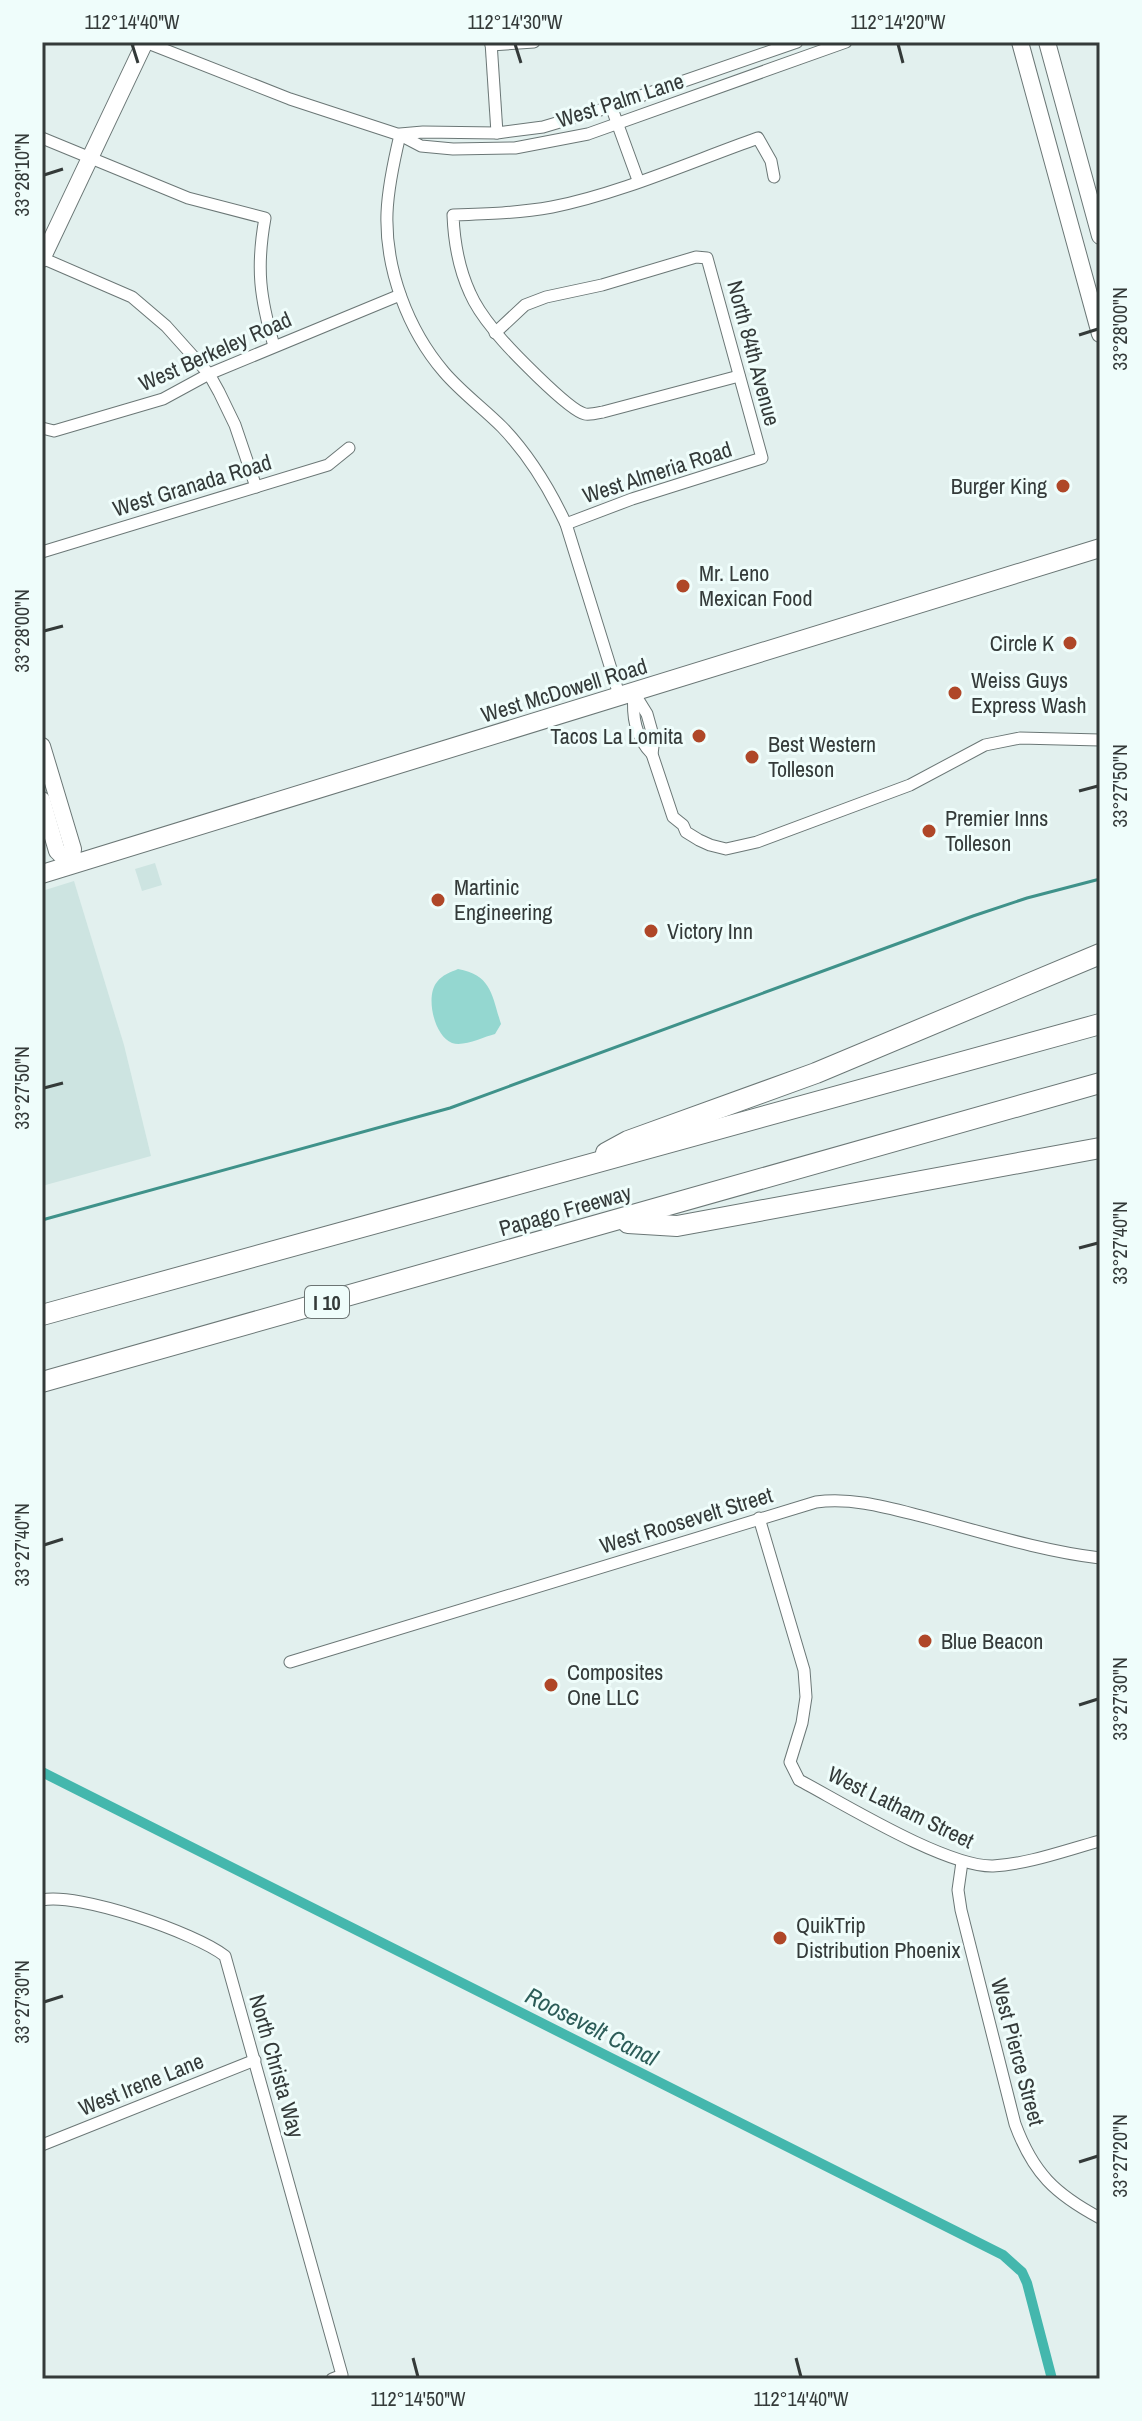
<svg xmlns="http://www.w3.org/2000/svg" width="1142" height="2421" font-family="'Archivo Narrow',sans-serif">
<rect width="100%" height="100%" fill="#e2f0ee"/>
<!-- built -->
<g fill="#cde4e1">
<path d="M155,863L162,885L142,891L135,869Z"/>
<path d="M74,881L124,1045L151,1156L42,1186V891Z"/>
</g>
<!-- green -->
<path fill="#94d7d0" d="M458,969C492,975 492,996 501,1024L495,1034C483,1037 464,1047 452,1043C434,1036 425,996 437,982C442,975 451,972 458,969Z"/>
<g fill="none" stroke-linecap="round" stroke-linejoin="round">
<!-- stream -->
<path stroke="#3f928a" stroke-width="3" d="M42,1220L450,1108L973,916L1027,898L1100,879"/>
<!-- canal -->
<path stroke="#44b7ad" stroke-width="10" d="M42,1772L1003,2255L1022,2272L1027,2283L1052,2379"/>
<!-- street casing -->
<g stroke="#6b7776" stroke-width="13">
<g id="street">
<path d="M145,42L290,99L400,135L421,146L453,149L515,148L588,134L846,42"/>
<path d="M491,42L497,133"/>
<path d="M491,45L534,42"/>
<path d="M611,106L638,180"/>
<path d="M400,134L423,132L497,133L543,127L600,110L797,42"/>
<path d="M400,135C394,160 388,187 387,213C385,269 408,330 444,372C461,392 483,408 502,427C528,454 550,490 566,524L620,698"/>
<path d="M42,138L188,198L265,218C256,268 260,298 274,346"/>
<path d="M42,258L132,297L166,326L209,374L219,392L235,425L256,487"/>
<path d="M495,333L525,305L546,297L602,285L696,257L707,258L762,458L632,499L566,524"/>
<path d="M739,376L603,412C598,413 590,415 585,414C569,411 505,345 494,330C485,319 476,307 470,293C459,269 454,241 453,215C486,214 519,213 552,207C619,194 693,161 758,138L771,161L774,177"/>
<path d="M42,428L54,431L163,399L209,374L400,295"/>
<path d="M42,552L328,465L349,448"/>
<path d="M634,693L647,714L654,739L652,754L673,817L683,825L686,832L699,840L710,845L726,849L757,842L910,785L985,745L1020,738L1100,740"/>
<path d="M634,693C632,716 635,737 652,754"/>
<path d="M759,1518L804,1670L806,1697L802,1723L790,1762L799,1780C844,1804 946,1867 993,1866C1029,1864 1066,1850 1100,1841"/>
<path d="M290,1662L816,1502C853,1497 889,1508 925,1517C982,1532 1041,1551 1100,1558"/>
<path d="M962,1862L958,1890L961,1910L1015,2124C1033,2173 1055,2194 1100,2218"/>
<path d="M42,1900C78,1892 196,1933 225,1956L342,2375L332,2379"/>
<path d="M42,2145L255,2060"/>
</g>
</g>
<!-- secondary casing -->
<g stroke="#6b7776" stroke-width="18">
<g id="secondary">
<path d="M1020,42L1100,334"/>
<path d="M1047,42L1100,236"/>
<path d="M42,259L145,42"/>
<path d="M42,746L73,849L71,865"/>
<path d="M42,800L57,851L71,865"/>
</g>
</g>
<!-- primary casing -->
<g stroke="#6b7776" stroke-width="20">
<path id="primary" d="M42,874L1100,548"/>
</g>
<!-- highway casing -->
<g stroke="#6b7776" stroke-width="22">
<g id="highway">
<path d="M606,1153L628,1141L816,1073L1100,954"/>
<path d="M628,1223L677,1226L1100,1148"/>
<path d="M42,1315L1100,1024"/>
<path d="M42,1382L1100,1083"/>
</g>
</g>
<!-- street -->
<use href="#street" stroke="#fff" stroke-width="11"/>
<!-- secondary -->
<use href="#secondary" stroke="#fff" stroke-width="16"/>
<!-- primary -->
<use href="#primary" stroke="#fff" stroke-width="18"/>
<!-- highway -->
<use href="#highway" stroke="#fff" stroke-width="20"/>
</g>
<!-- ticks -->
<path fill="none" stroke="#343a39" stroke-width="3" d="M132,44L138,63M515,44L521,63M898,44L903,63M44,175L63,169M1079,335L1098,329M44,631L63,626M1079,791L1098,786M44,1088L63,1083M1079,1248L1098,1243M44,1545L63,1539M1079,1705L1098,1699M44,2002L63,1996M1079,2162L1098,2156M413,2358L418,2377M796,2358L801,2377"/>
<!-- markers -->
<g fill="#af4728" stroke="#effdfb" stroke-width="3">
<circle cx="1063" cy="486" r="8"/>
<circle cx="683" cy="586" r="8"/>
<circle cx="1070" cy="643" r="8"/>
<circle cx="955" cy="693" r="8"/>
<circle cx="699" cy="736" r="8"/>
<circle cx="752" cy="757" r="8"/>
<circle cx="929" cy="831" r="8"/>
<circle cx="438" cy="900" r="8"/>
<circle cx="651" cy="931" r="8"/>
<circle cx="925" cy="1641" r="8"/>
<circle cx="551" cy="1685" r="8"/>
<circle cx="780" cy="1938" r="8"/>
</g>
<g text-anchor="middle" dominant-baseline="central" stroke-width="6" stroke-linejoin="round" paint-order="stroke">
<!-- shield labels -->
<rect fill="#effdfb" stroke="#6c7473" stroke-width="2" x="305" y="1286" width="44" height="32" rx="6"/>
<g font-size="20" font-weight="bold" fill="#343a39">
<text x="327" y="1302">I 10</text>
</g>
<!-- street labels -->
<g font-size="22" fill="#343a39" stroke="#effdfb">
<text transform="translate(620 100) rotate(-18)">West Palm Lane</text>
<text transform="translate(215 351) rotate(-24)">West Berkeley Road</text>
<text transform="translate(754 353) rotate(75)">North 84th Avenue</text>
<text transform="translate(657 472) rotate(-18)">West Almeria Road</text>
<text transform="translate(192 485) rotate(-17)">West Granada Road</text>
<text transform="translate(564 690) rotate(-17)">West McDowell Road</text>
<text transform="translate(565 1210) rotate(-16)">Papago Freeway</text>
<text transform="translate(686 1520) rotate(-17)">West Roosevelt Street</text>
<text transform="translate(901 1807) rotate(26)">West Latham Street</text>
<text transform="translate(1018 2052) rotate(75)">West Pierce Street</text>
<text transform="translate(277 2066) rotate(74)">North Christa Way</text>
<text transform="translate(141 2084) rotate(-22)">West Irene Lane</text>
</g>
<!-- poi labels -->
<g font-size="22" fill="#343a39" stroke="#effdfb" text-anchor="start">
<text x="1047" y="486" text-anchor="end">Burger King</text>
<text x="699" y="573">Mr. Leno<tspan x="699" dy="25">Mexican Food</tspan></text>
<text x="1054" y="643" text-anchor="end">Circle K</text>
<text x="971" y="680">Weiss Guys<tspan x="971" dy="25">Express Wash</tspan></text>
<text x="683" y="736" text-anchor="end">Tacos La Lomita</text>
<text x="768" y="744">Best Western<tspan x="768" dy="25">Tolleson</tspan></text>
<text x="945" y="818">Premier Inns<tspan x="945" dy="25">Tolleson</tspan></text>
<text x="454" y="887">Martinic<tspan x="454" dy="25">Engineering</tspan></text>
<text x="667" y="931">Victory Inn</text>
<text x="941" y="1641">Blue Beacon</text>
<text x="567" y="1672">Composites<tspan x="567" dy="25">One LLC</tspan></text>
<text x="796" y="1925">QuikTrip<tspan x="796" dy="25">Distribution Phoenix</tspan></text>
</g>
<!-- water labels -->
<g font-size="24" font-style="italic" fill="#2c5c58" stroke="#effdfb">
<text transform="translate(592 2026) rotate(27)">Roosevelt Canal</text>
</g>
</g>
<!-- border -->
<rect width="1142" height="2421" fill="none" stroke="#effdfb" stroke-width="88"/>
<rect x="44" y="44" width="1054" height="2333" fill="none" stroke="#343a39" stroke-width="3"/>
<g font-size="20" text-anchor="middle" fill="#343a39">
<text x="132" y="29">112°14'40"W</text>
<text x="515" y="29">112°14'30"W</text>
<text x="898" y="29">112°14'20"W</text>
<text transform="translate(22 175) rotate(-90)" y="7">33°28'10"N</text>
<text transform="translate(1120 329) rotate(-90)" y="7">33°28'00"N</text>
<text transform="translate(22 631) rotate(-90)" y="7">33°28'00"N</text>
<text transform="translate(1120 786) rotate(-90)" y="7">33°27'50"N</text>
<text transform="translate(22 1088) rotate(-90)" y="7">33°27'50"N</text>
<text transform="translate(1120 1243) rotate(-90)" y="7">33°27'40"N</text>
<text transform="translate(22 1545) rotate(-90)" y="7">33°27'40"N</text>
<text transform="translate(1120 1699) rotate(-90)" y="7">33°27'30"N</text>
<text transform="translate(22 2002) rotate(-90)" y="7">33°27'30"N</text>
<text transform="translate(1120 2156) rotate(-90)" y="7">33°27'20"N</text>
<text x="418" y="2406">112°14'50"W</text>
<text x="801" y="2406">112°14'40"W</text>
</g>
</svg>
